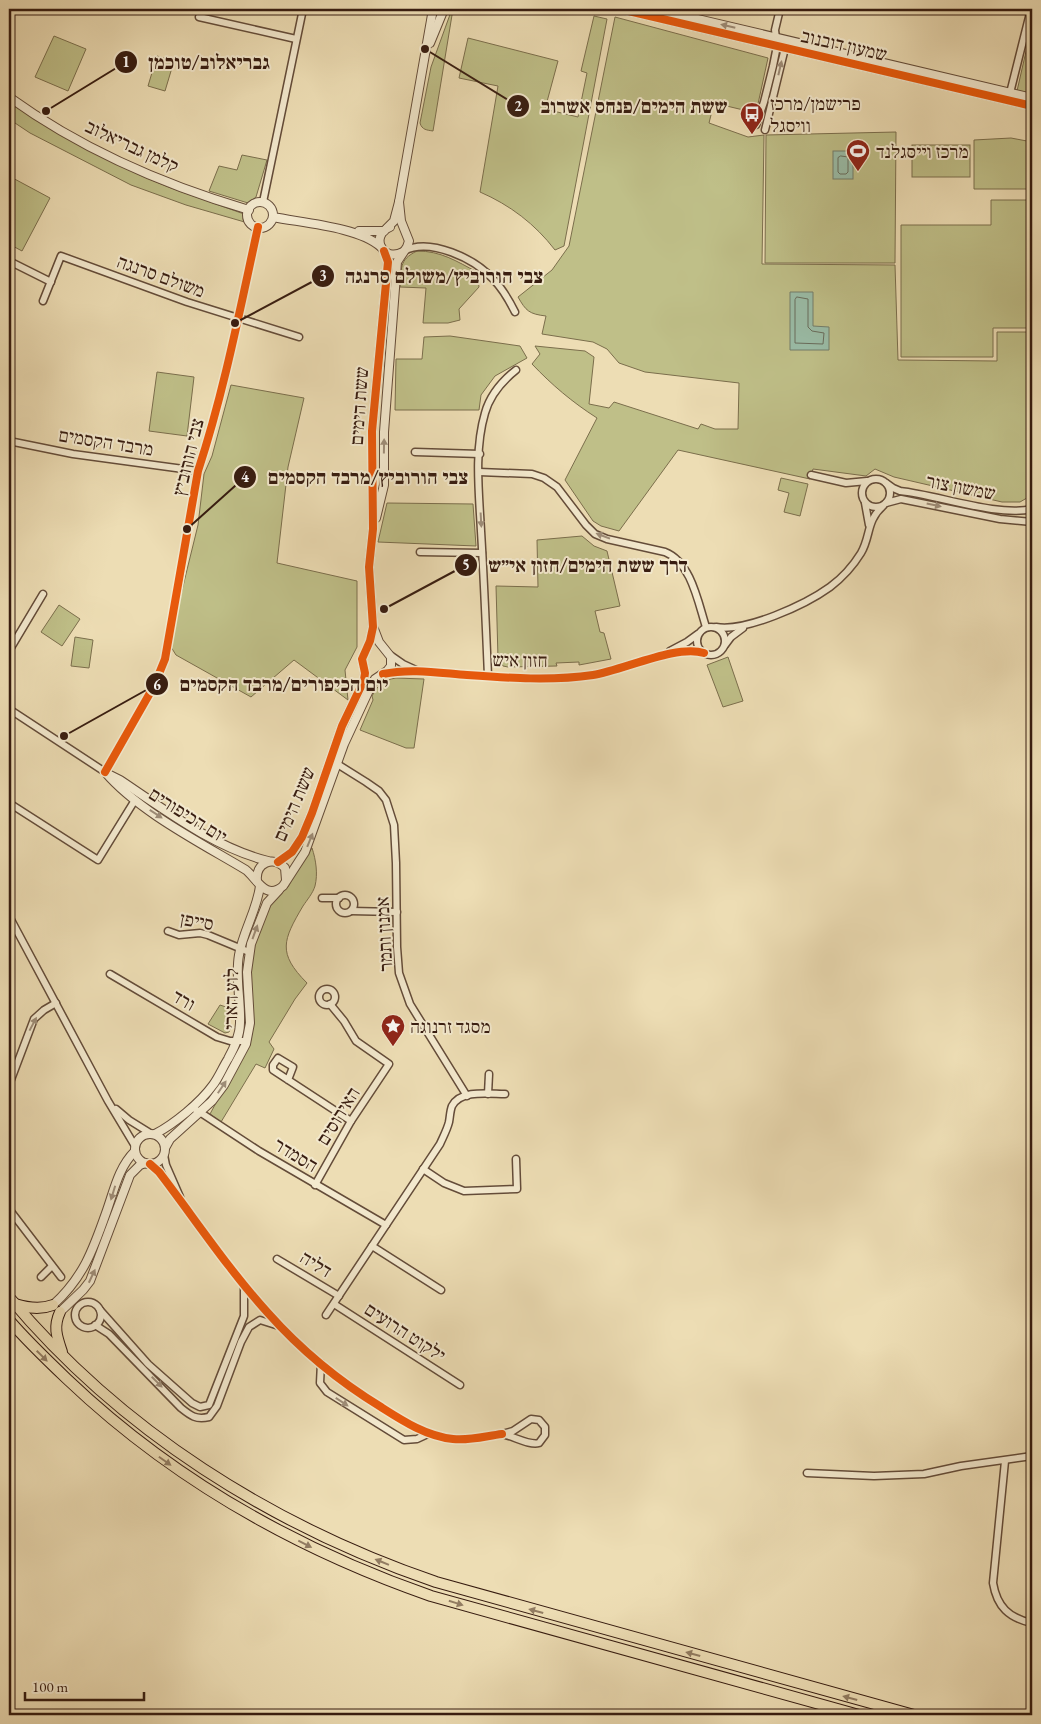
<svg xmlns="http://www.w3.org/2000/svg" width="1041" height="1724" font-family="'EB Garamond','Frank Ruhl Libre',serif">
<rect width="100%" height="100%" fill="#edddb4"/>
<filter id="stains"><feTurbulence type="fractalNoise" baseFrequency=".004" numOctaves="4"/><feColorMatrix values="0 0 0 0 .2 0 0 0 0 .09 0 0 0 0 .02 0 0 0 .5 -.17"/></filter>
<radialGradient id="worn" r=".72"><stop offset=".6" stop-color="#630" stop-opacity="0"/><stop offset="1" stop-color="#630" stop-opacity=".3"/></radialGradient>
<!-- green -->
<g fill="#bfbf88" stroke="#7b6e4c">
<path d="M452,9H453L433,131C427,130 422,130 420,123L431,67Z"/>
<path d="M594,16L607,19L564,246L555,250C535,224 510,205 480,192L498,86L459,78L468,38L558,61L545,109L578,117L587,73L581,71Z"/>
<path d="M615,17L768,58L756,113L714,103L709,123L748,137L764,135L762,264L895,265L898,360L997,361V332H1032V495L1020,502H1002L894,477L875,469L866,476L813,469L810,479L678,450L619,531L601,526L593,521L565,480L597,418C572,402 552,385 532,364L540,354L535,346L585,351L594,357L589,404L609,408L614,402L698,429L701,424L715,429H738L739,383L645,372L619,363L607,349L593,342L542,334L546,316C529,314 526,311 518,297L552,270L569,246Z"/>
<path d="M1032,25V95L1017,91Z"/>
<path d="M54,36L86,49L68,91L35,77Z"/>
<path d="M157,56L174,61L165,91L148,86Z"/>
<path d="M9,103L80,145L142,176L171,188L244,214L248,223L186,205L131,185L30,133L9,119Z"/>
<path d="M896,132L895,263H765L766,135Z"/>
<path d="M1011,138L1032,142V189H974V140Z"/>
<rect x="912" y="145" width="58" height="32"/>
<path d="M242,155L267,160L256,197L248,203L209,191L219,166L237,170Z"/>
<path d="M9,176L50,198L22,251L9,244Z"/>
<path d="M991,200H1032V328H993V357H901V225H991Z"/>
<path d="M417,251C441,251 456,261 477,272L479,287L459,309L460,320L448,323H423L426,288L400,287C402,269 398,260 417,251Z"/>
<path d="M450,336L520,346L527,358L495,376L481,395L479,410H395L396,359H422L424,337Z"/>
<path d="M157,372L194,377L187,436L149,431Z"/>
<path d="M231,385L304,398L288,467L277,563L357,581V647L345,670L348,700L294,660L251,697L176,655L171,647V635L198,525L204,474L212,456Z"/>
<path d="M781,478L808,484L800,516L784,512L789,493L778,490Z"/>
<path d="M387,503L473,504L476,546L378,542Z"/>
<path d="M582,536L594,546L607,551L620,606L595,611L600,632L604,633L611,659L579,665V662L556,663L557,666L508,667L503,666L498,658L496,586L538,587L537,540Z"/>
<path d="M59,605L80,619L62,646L41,632Z"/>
<path d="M75,637L93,640L89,668L71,666Z"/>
<path d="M728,657L743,701L723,707L707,665Z"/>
<path d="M396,678L424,679L414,748H406L360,730L373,700L372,696C378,685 383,680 396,678Z"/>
<path d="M312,848C316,860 318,874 315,886C313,893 307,900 303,906C283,940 277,953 307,983L295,999L269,1042L274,1049L265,1068L256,1064L221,1122L210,1114L248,1044L249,967L252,949L268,905L288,887L296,871Z"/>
<path d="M220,1005L226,1007L230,1029L229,1032L225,1033L208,1024Z"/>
</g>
<!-- water -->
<g fill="#9abda8" stroke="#727d6b">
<rect x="833" y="151" width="20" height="28"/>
<path d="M790,292H813V326L829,327V350H790Z"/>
</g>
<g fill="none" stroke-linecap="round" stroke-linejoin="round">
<!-- shore -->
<g stroke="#686c5c" stroke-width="1">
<path d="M841,156L848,157V172L846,174H840L838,172V158Z"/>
<path d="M797,297L808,299V327L812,331L824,333L823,344L795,343V300Z"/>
</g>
<!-- minor casing -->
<g stroke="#644c39" stroke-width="9">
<g id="minor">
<path d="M199,17L296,39"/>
<path d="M1009,97L1031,9"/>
<path d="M756,125L764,102L773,66L777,46L775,30L780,9"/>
<path d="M765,130L785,48L784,45"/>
<path d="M263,202L303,9"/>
<path d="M404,251C430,237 475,259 493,279C502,288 509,300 515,312"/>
<path d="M9,261L51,282"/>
<path d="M43,301L61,256L187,302L299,337"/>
<path d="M9,441L73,454L198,471"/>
<path d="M415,452L480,454"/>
<path d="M479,472L532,474L544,478L557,487L586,525L595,534L607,539L665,552C691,562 698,602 706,627"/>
<path d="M811,475L846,483L867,481"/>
<circle cx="876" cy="493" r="14"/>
<path d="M886,483L893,488L900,491C938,495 997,517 1032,509"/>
<path d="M865,503L869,525"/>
<path d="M886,503L901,499L1000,519L1032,522"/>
<path d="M420,552L482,553"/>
<circle cx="711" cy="641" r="14"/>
<path d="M716,627C746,632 805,605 830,587C842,578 853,566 861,553C871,536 866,521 883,506"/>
<path d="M725,645L731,637L743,628"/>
<path d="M9,651L43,594"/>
<path d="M670,651L687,642L698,634"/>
<path d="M390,655L403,664L416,670"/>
<path d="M383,674C411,668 440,673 467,675C509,678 552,681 593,675C624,670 677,644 704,653"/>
<path d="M488,676C486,628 484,580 481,531C479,493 474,450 485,413C490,395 501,382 516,370"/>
<path d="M9,709L105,772L154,686L165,659L198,471C224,392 240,309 258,227"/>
<path d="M334,762L366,782L379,791L386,800L394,825L396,863L397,947L399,973L410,1004L467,1096"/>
<path d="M9,803L98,860L135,800"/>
<circle cx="345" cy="904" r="9"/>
<path d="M322,898H339"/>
<path d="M351,911L397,912"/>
<path d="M9,916L108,1101L135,1146"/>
<path d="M168,931L179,935L200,933L208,935L249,952"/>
<path d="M110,974L217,1037L230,1041H246"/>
<circle cx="327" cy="997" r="8"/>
<path d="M288,1080L293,1067L278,1058L273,1065V1070L351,1121"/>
<path d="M9,1085L34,1019L44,1010L56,1003"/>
<path d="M488,1094L489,1074"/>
<path d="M192,1107L259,1151L386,1225"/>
<path d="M116,1109L129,1120L150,1133"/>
<path d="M164,1155L166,1165L180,1197"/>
<path d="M150,1164L159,1172C195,1219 228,1269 268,1313C300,1349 340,1382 381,1407C403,1421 426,1436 453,1439C469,1441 486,1436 502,1434"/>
<path d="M423,1169L444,1183L464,1191L517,1189L516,1159"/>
<path d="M315,1185L351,1121L389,1064L356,1041L344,1021L330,1004"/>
<path d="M9,1209L61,1277"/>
<path d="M372,1246L441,1290"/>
<path d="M277,1259L339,1296"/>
<path d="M41,1277L52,1266"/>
<circle cx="88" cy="1315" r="13"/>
<path d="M334,1304L460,1385"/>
<path d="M100,1310L148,1364L192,1403L200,1407L209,1405L244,1316V1285"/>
<path d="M326,1315L440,1144C443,1137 447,1130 449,1122C450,1117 450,1111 452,1106C461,1089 490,1094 505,1094"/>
<path d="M95,1325L109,1334L181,1408C191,1416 196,1420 209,1417L217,1406L241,1342L249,1327L260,1320L279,1326"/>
<path d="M321,1363L320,1383L327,1392L404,1440L417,1439L430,1433"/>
<path d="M531,1419L539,1420L545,1427V1435L539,1443C530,1446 513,1436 502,1434L513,1431Z"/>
<path d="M1005,1461L993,1583C997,1607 1009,1618 1032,1623"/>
<path d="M807,1473L874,1476L924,1474L961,1466L1032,1456"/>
</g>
</g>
<!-- tertiary casing -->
<g stroke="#644c39" stroke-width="10">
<g id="tertiary">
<path d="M620,9L1032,106"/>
<path d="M655,9L1032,98"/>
<path d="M430,43L444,9"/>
<path d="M9,97C81,149 164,185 249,210"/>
<circle cx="260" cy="215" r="13"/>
<path d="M273,217C303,223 359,227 381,247"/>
<path d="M390,227C369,236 383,263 403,252"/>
<path d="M387,228L394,221L399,202L433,9"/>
<path d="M359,231H384"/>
<path d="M376,518L384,485V432L397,262L407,247L409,241L401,221L399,202"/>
<path d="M105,772C138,811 201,843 246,870C257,879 266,901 283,886L305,852L344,744L370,688L375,679L387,671L391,666V657L379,642L374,629"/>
<path d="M108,774L120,780C165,810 215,848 268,861"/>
<path d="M278,862L292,852L302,837L312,813L342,726L364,680L365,673L362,659L370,641L373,627L369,567L373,529L372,431L388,262L384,251"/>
<path d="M257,881C255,863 273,855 285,868L286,880"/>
<circle cx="150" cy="1149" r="15"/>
<path d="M155,1134C174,1124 200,1103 213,1085C219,1077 223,1067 228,1059C234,1048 240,1036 240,1023C241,1000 235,977 239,955C243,931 257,910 260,886"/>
<path d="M165,1148L170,1139L212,1101L224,1085L246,1044L250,1023L247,972L251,944L267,903L279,890"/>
<path d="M53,1305C83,1278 93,1250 106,1213C114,1191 118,1168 135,1151"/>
<path d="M60,1312L83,1290L90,1281L130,1175L140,1165L145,1163"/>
</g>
</g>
<!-- primary casing -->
<g stroke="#371c10" stroke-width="12">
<g id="primary">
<path d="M9,1297C121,1431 272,1526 436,1582L914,1715"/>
<path d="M15,1304C28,1308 40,1310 53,1305"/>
<path d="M60,1312C53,1327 57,1337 62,1352"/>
<path d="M9,1320C27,1341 47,1360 67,1379C171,1478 296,1549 431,1596L859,1715"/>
</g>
</g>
<!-- minor -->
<use href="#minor" stroke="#f3e9ce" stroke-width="6"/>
<!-- tertiary -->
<use href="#tertiary" stroke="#f3e9ce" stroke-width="8"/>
<!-- primary -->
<use href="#primary" stroke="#edddb4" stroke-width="10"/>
<!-- cycleway casing -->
<g stroke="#f3e9ce" stroke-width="11">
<g id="cycleway">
<path d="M620,9L1032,106"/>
<path d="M383,674C411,668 440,673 467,675C509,678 552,681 593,675C624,670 677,644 704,653"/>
<path d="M105,772L154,686L165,659L198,471C224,392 240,309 258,227"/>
<path d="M278,862L292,852L302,837L312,813L342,726L364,680L365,673L362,659L370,641L373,627L369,567L373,529L372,431L388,262L384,251"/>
<path d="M150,1164L159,1172C195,1219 228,1269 268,1313C300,1349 340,1382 381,1407C403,1421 426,1436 453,1439C469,1441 486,1436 502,1434"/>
</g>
</g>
<!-- cycleway -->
<use href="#cycleway" stroke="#e8590c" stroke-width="8"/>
</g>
<!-- one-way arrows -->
<defs><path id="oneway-solid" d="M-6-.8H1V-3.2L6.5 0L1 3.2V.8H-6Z" transform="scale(1.25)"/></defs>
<g fill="#9e8d78">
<use href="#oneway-solid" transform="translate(728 26) rotate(-167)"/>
<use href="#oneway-solid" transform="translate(780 68) rotate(-77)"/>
<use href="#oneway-solid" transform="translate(384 446) rotate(-89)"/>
<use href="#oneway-solid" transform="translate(934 505) rotate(12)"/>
<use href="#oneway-solid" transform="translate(481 520) rotate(87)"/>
<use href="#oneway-solid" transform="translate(603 536) rotate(-159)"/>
<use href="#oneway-solid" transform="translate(156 814) rotate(33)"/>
<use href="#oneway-solid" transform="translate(310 840) rotate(-68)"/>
<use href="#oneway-solid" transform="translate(255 932) rotate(-70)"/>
<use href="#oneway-solid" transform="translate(33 1024) rotate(-62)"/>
<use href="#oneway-solid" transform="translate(222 1087) rotate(-56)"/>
<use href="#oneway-solid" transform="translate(113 1193) rotate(107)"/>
<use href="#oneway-solid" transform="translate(92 1276) rotate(-65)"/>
<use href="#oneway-solid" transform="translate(157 1382) rotate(45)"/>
<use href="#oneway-solid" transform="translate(342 1402) rotate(33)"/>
</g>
<g fill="#927c62">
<use href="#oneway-solid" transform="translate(42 1356) rotate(45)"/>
<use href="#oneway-solid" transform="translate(165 1461) rotate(35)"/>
<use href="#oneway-solid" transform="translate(305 1544) rotate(27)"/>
<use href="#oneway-solid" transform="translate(382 1562) rotate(-158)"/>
<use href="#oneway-solid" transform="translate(456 1603) rotate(17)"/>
<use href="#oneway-solid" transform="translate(536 1611) rotate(-165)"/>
<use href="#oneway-solid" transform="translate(693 1654) rotate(-165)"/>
<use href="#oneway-solid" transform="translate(850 1698) rotate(-165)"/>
</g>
<!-- icons -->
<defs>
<g id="bus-pin" transform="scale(1.25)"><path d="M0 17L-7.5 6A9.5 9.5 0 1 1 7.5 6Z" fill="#8f2418" stroke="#f3e9ce"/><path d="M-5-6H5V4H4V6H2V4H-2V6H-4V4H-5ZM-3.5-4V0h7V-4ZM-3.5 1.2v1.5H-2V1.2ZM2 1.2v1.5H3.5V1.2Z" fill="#fff"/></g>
<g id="stadium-pin" transform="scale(1.25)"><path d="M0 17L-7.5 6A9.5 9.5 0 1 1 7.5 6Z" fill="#8f2418" stroke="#f3e9ce"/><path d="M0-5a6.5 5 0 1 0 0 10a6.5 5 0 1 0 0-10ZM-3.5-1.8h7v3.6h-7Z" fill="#fff"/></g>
<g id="sight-pin" transform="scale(1.25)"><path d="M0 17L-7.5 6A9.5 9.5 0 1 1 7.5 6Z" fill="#8f2418" stroke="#f3e9ce"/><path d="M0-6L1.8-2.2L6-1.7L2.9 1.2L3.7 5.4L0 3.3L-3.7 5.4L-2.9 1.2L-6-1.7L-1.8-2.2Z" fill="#fff"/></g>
</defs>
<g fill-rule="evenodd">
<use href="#bus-pin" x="752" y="114"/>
<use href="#stadium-pin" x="858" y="151"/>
<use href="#sight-pin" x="393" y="1026"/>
</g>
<g text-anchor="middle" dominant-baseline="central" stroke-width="4" stroke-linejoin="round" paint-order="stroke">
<!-- street labels -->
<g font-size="19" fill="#371c10" stroke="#f3e9ce">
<text transform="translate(844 45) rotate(13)">שמעון דובנוב</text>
<text transform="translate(132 146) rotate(25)">קלמן גבריאלוב</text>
<text transform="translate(161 276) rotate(20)">משולם סרנגה</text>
<text transform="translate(359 406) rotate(-86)">ששת הימים</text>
<text transform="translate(106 442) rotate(9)">מרבד הקסמים</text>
<text transform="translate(188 457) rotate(-76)">צבי הורוביץ</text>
<text transform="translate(961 487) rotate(11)">שמשון צור</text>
<text transform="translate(520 660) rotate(1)">חזון איש</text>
<text transform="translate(294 804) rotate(-67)">ששת הימים</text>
<text transform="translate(188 815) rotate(32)">יום הכיפורים</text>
<text transform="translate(197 921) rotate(10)">סייפן</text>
<text transform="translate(384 934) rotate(-93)">אמנון ותמר</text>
<text transform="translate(231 999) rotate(-89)">לוע הארי</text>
<text transform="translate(184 1000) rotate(30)">ורד</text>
<text transform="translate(338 1116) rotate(-58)">האירוסים</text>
<text transform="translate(296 1155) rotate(31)">הסמדר</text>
<text transform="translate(316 1264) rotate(31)">דליה</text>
<text transform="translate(405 1332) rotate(33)">ילקוט הרועים</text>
</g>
<!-- poi labels -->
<g font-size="19" fill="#371c10" stroke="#f3e9ce" text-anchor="start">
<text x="770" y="103">פרישמן/מרכז<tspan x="770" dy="22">וויסגל</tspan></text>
<text x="876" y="151">מרכז וייסגלנד</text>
<text x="410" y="1026">מסגד זרנוגה</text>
</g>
</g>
<!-- callouts -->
<path fill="none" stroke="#371c10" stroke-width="2" d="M46 111L126 62M425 49L518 106M235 323L323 276M187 529L245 477M384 609L466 565M64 736L157 684"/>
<g fill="#371c10" stroke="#f3e9ce" stroke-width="2">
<circle cx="46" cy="111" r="5"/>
<circle cx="425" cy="49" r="5"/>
<circle cx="235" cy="323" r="5"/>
<circle cx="187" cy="529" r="5"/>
<circle cx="384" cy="609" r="5"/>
<circle cx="64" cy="736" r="5"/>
<circle cx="126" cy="62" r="12"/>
<circle cx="518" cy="106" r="12"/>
<circle cx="323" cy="276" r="12"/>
<circle cx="245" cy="477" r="12"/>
<circle cx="466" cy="565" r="12"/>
<circle cx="157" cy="684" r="12"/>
</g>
<g font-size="15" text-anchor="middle" font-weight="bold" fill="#fff">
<text x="126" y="67">1</text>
<text x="518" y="111">2</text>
<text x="323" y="281">3</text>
<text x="245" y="482">4</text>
<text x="466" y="570">5</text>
<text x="157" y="690">6</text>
</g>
<g font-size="20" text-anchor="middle" font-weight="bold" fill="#371c10" stroke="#f3e9ce" stroke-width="4" stroke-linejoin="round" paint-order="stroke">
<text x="209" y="69">גבריאלוב/טוכמן</text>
<text x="634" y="113">ששת הימים/פנחס אשרוב</text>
<text x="444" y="283">צבי הורוביץ/משולם סרנגה</text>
<text x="368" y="484">צבי הורוביץ/מרבד הקסמים</text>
<text x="588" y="572">דרך ששת הימים/חזון אי״ש</text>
<text x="284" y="691">יום הכיפורים/מרבד הקסמים</text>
</g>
<!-- margin -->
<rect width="1041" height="1724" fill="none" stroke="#edddb4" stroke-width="30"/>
<rect x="10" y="10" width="1021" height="1704" fill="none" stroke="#371c10" stroke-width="2.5"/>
<rect x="15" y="15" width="1011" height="1694" fill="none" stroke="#371c10"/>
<!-- scale -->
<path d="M25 1692v8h119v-8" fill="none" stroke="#371c10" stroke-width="2.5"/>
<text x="32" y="1692" font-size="15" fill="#371c10" stroke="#f3e9ce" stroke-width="4" paint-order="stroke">100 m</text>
<rect width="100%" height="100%" filter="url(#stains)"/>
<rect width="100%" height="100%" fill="url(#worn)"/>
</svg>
